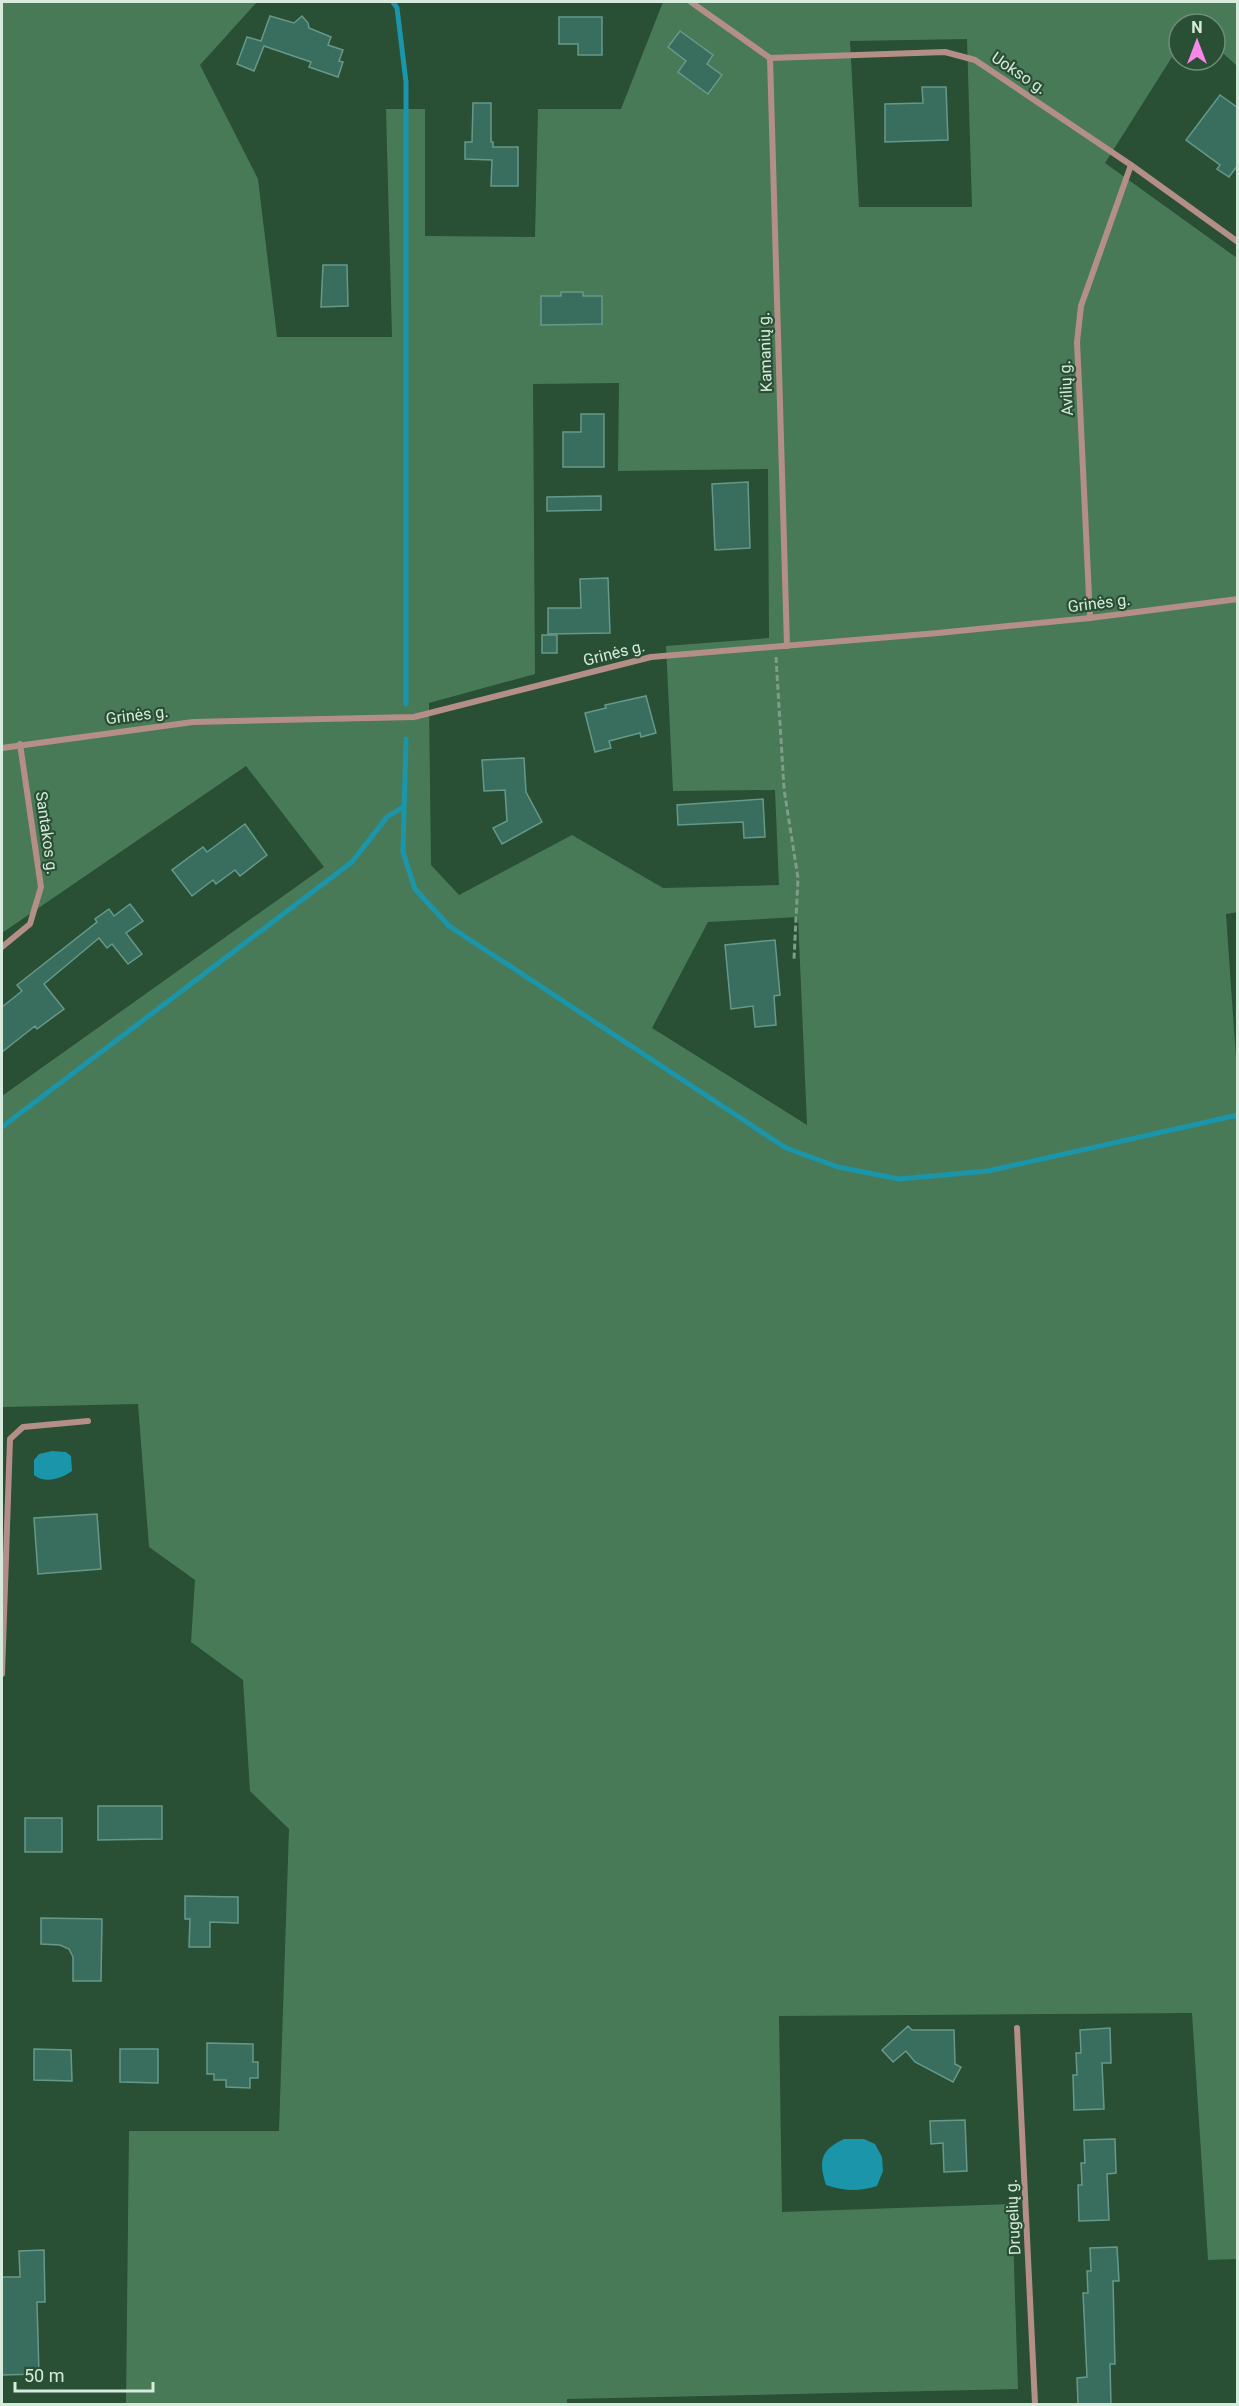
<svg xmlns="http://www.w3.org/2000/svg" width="1239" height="2406" font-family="Roboto,sans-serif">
<rect width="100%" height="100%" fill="#294f35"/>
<!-- green -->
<path fill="#497a58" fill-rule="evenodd" d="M2,2H257L200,65L258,179L277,337H392L386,109H425V236L535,237L538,109H621L663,2H1237V66L1215,46V24H1179V46L1105,163L1237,258L1238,912L1226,914L1238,1088L1237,2259L1208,2260L1192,2013L779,2016L782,2212L1012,2204L1018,2389L567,2399V2404H126L129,2131H279L289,1829L250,1791L243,1680L191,1642L195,1580L149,1547L138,1404L3,1407L2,1417V1096L324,867L246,766L2,933ZM967,39L972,207H859L850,41ZM619,383L618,471L768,469L769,638L666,646L673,791L775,790L779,885L663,888L572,835L459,895L431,865L429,703L535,674L533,384ZM798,917L807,1124V1125L652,1028L708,922Z"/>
<!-- water -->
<g fill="#1a95aa">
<path d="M52,1451L66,1452L71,1456L72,1471C61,1479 45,1484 34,1475V1460L39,1454Z"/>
<path d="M844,2139H864L875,2144L882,2157L883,2171L877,2186C858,2192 845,2191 826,2185C818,2160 821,2150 844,2139Z"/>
</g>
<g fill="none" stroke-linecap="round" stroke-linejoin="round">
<!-- stream -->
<g stroke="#1a95aa" stroke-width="5">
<path d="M393,2L397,8L406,82V704"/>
<path d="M406,739L403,852L415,889L449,926L786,1148L838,1167L899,1179L988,1171L1238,1115"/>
<path d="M2,1127L352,862L387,817L403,807"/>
</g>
</g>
<!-- building -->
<g fill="#396e5e" stroke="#659a8a" stroke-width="1.5">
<path d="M270,16L294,23L302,16L308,23L309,28L331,37L328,45L343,50L339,61L343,62L338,77L309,67L311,62L264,46L254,71L237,64L247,37L261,41Z"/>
<path d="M559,17H602V55H578V44H559Z"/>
<path d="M680,31L713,55L707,64L722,75L708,94L678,72L686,61L668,47Z"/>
<path d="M922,87H946L948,140L885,142V104L923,103Z"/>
<path d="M1220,95L1238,108V165L1229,177L1217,169L1220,165L1186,140Z"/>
<path d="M473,103H491V142H493V147H518V186H491L492,160L465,159V142H472Z"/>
<path d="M323,265H347L348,306L321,307Z"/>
<path d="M561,292H583V296H602V324L541,325V296H561Z"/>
<path d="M581,414H604V467H563V432H581Z"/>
<path d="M748,482L750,548L715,550L712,484Z"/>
<path d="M601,496V510L547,511V497Z"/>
<path d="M608,578L610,633L548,634V608H581L580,579Z"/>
<rect x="542" y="635" width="15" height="18"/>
<path d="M646,696L656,733L641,737L640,733L609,741L611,748L595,752L585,713L606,708L605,705Z"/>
<path d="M524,758L526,792L542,822L502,844L493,828L507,821L505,790L484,791L482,760Z"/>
<path d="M763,799L765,837L744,838L743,822L678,825L677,805Z"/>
<path d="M245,824L267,855L240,876L235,870L216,884L213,880L192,896L172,870L203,847L207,852Z"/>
<path d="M130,904L143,921L126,933L142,954L128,964L112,944L107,948L99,938L44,984L64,1009L37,1029L35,1026L2,1052V1007L22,991L17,985L97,922L95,919L109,909L114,916Z"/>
<path d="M775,940L780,995L774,996L776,1025L755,1027L753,1006L731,1009L725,945Z"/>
<path d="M97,1514L101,1569L38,1574L34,1518Z"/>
<path d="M98,1806H162V1839L98,1840Z"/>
<rect x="25" y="1818" width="37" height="34"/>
<path d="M185,1896L238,1897V1923L210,1922V1947H189L190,1919H185Z"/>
<path d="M41,1918L102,1919L101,1981H73V1957L69,1949L60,1945L41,1944Z"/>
<path d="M908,2026L912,2030H954L955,2064L961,2067L953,2082L915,2062L906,2051L893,2062L882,2050Z"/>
<path d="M1110,2028L1111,2063H1102L1104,2109L1074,2110L1073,2075H1077L1076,2053H1081L1080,2030Z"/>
<path d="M207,2043L253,2044V2062H258V2078H250V2088L226,2087V2080H214V2074H207Z"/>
<path d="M34,2049L71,2050L72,2081L34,2080Z"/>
<path d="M120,2049H158V2083L120,2082Z"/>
<path d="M965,2120L967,2171L944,2172L943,2143L931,2144L930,2121Z"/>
<path d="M1115,2139L1116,2173L1107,2174L1109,2220L1079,2221L1078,2185H1082L1081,2163H1085L1084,2140Z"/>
<path d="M1117,2247L1119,2281H1113L1115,2364H1110L1111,2404H1078L1077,2378L1087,2377L1083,2293H1088L1087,2271H1091L1090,2248Z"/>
<path d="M44,2250L45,2302H37L39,2374L2,2375V2277H20L19,2251Z"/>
</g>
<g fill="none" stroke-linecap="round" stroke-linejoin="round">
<!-- path -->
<path stroke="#7e9c87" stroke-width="3" stroke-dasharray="6 3" stroke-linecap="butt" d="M776,657L784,789L798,878L794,959"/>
<!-- street -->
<g stroke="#b48f87" stroke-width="6">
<path d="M691,2L770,58L945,52L975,60L1131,165L1238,242"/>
<path d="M770,58L787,646"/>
<path d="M1090,618L1077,342L1081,306L1131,165"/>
<path d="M2,748L193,722L414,717L651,657L938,633L1090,618L1238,599"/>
<path d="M2,947L30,924L41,887L20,744"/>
<path d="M2,1674L10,1439L23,1427L88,1421"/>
<path d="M1017,2028L1035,2404"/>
</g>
</g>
<g text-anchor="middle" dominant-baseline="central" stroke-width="4.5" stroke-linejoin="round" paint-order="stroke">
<!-- street labels -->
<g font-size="16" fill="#d6ebdb" stroke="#294f35">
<text transform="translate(1019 73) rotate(34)">Uokso g.</text>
<text transform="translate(765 352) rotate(-92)">Kamanių g.</text>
<text transform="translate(1066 388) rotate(-93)">Avilių g.</text>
<text transform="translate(1099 603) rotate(-7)">Grinės g.</text>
<text transform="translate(614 653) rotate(-14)">Grinės g.</text>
<text transform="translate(137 715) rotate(-7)">Grinės g.</text>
<text transform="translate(47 833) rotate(82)">Santakos g.</text>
<text transform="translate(1013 2217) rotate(-93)">Drugelių g.</text>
</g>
</g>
<!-- border -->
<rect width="1239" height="2406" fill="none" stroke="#d6ebdb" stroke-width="6"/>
<!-- north arrow -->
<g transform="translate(1197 42)"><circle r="28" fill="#294f35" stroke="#6e8d77" stroke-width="1.5"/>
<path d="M0-4.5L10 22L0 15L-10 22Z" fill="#f987e8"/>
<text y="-9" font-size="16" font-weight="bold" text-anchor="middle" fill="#d6ebdb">N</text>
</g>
<!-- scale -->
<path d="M15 2382v9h138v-9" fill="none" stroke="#d6ebdb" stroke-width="3"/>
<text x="24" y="2382" font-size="18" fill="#d6ebdb" stroke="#294f35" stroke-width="4.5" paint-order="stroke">50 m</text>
</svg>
